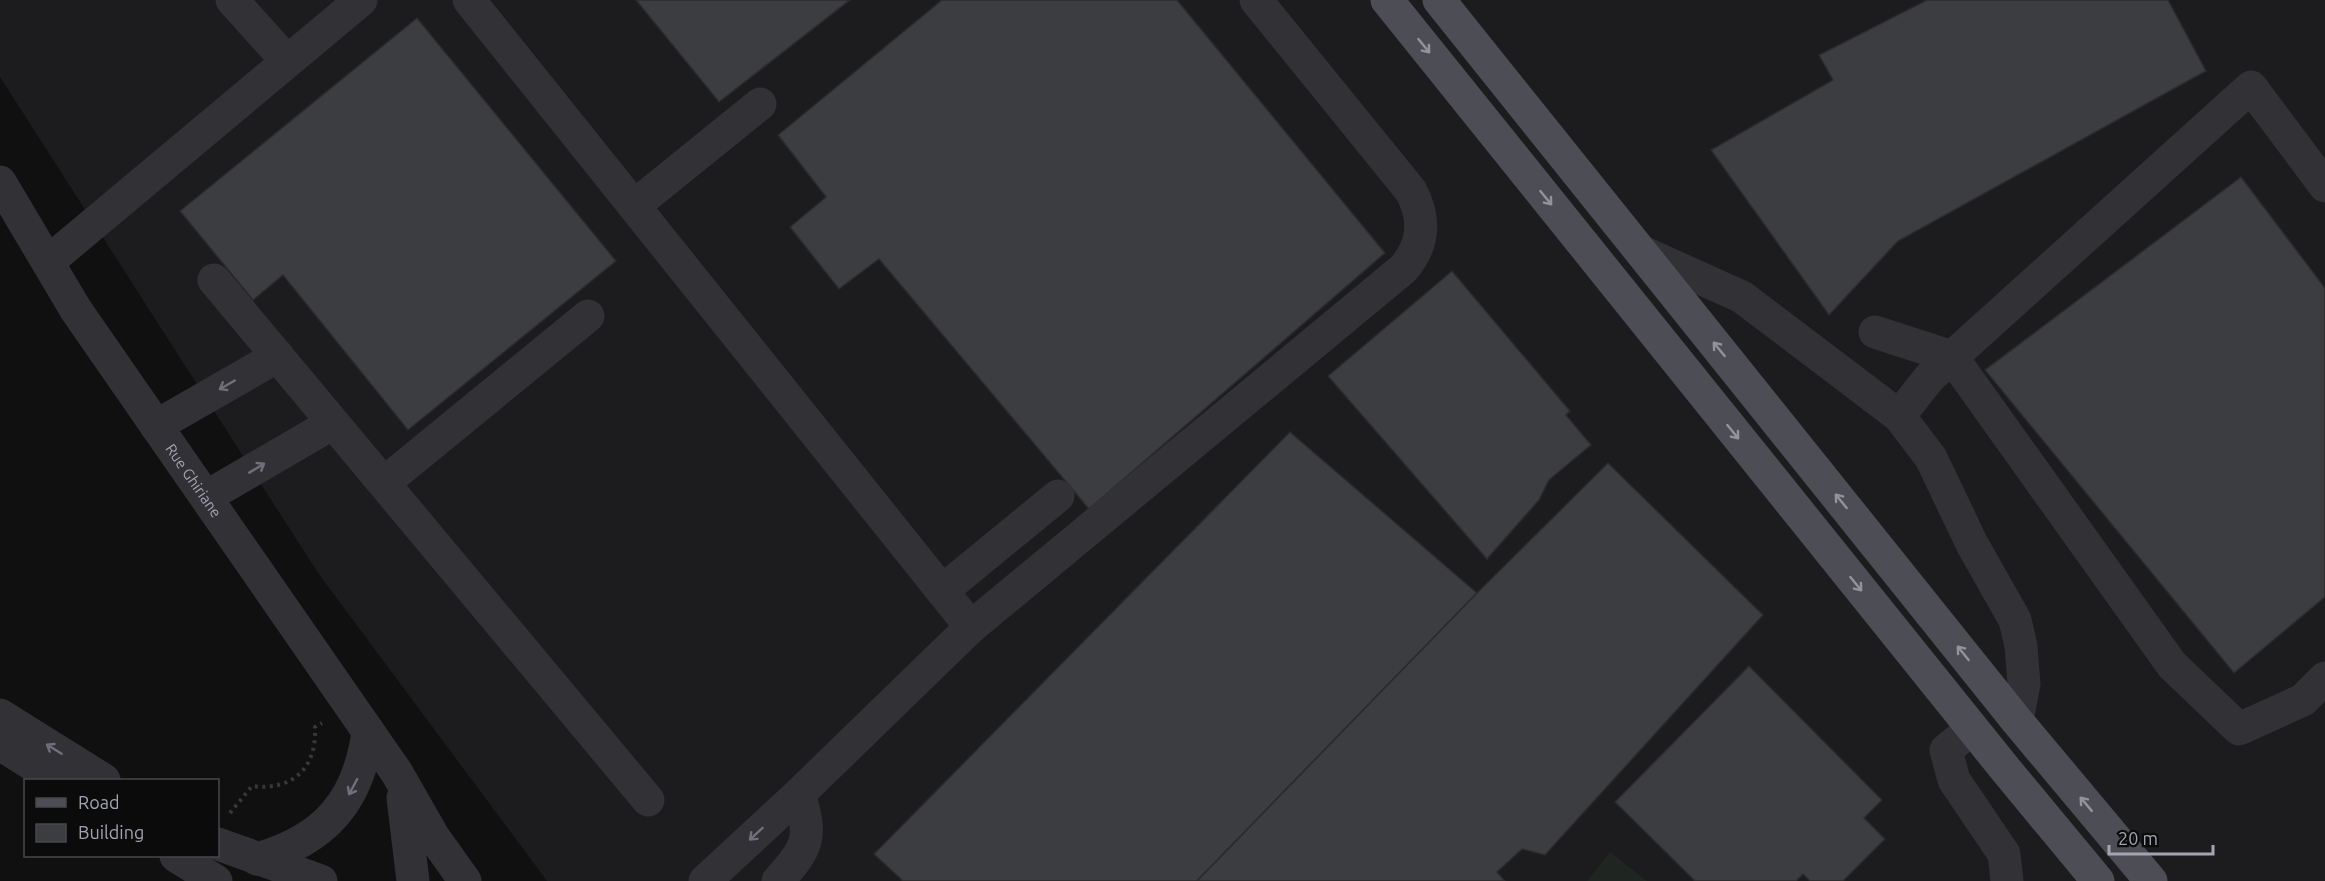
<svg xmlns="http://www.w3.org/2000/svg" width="2325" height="881" font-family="Ubuntu,sans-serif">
<rect width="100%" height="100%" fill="#101011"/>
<!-- built -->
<path fill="#1c1c1e" d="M0,0H2325V881H547L318,573L0,77Z"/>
<!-- green -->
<path fill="#1f2520" d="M1610,852L1647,881H1587Z"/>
<!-- building -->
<g fill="#3c3d41" stroke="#2b2a2d" stroke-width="1.5">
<path d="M636,0H850L719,102Z"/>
<path d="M942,0H1177L1385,253L1089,509L879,259L839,289L790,227L826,197L778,135Z"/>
<path d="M1927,0H2168L2206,71L1898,241L1829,315L1711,150L1833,80L1819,55Z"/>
<path d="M417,18L616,261L408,430L283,275L253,300L180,211Z"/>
<path d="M2241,177L2325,288V597L2234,673L1985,370Z"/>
<path d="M1452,271L1570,411L1566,415L1591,445L1549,480L1539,500L1487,559L1328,376Z"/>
<path d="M1290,432L1477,593L1197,881H903L874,854Z"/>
<path d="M1608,463L1763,615L1545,855L1522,849L1497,872L1505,881H1197L1477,593Z"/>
<path d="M1749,666L1882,800L1864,818L1885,839L1843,881H1810L1803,874L1796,881H1695L1615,802Z"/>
</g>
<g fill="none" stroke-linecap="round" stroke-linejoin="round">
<!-- path -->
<path stroke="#37383d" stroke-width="4" stroke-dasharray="3 4.5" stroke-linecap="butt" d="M230,813L252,786C293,791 317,768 315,727L322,723"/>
<!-- minor -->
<g stroke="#313136" stroke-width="33">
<path d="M232,0L287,61"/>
<path d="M469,0L971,627"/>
<path id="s1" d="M0,182L76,310L397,773L433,836L465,881"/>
<path d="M634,206L760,104"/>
<path d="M1640,251L1742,297L1899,416L1931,458L1972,544L2015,620L2021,646L2024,684L2017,721"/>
<path d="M48,262L361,0"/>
<path d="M214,280L648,800"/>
<path d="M1875,332L1952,357L2172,665L2239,729L2303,700L2325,678"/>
<path d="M1899,416L1930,377L2251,87L2325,186"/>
<path d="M156,426L278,356"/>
<path d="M384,483L588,316"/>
<path d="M206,497L333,423"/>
<path d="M942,591L1058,496"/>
<path d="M0,715L104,780"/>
<path d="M1972,729L1946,750L1954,780L2004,854L2007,881"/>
<path d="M0,744L57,780"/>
<path d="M403,798L413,881"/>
<path d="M218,844L321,881"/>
<path d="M176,856L216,881"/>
<path d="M257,859C325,840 359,801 368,731"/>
<path d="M705,881L799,794L971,627L1403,269C1424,245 1426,220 1411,191L1256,0"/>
<path d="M778,881C808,847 813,838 799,794"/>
</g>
<!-- major -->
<g stroke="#4d4e55" stroke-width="33">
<path d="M1387,0L2006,770L2098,881"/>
<path d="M1439,0L2017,721L2151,881"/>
</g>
</g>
<!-- one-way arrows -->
<defs><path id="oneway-shaft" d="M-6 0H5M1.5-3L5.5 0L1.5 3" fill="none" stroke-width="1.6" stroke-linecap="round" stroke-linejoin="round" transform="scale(1.5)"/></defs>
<g stroke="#91939f">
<use href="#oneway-shaft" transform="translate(1424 46) rotate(51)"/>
<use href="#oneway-shaft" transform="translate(1546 198) rotate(51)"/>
<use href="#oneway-shaft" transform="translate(1719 349) rotate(-129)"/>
<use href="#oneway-shaft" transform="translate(1733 432) rotate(51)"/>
<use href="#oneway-shaft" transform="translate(1841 501) rotate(-129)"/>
<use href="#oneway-shaft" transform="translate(1856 584) rotate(51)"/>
<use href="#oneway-shaft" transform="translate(1963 653) rotate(-129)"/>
<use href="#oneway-shaft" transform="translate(2086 804) rotate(-130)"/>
</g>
<g stroke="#6f707a">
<use href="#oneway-shaft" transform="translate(227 385) rotate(150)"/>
<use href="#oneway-shaft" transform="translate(257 468) rotate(-31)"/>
<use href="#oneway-shaft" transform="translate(54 749) rotate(-148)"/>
<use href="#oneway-shaft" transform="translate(353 787) rotate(118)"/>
<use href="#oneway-shaft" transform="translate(756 834) rotate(137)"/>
</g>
<g text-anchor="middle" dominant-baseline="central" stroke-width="6" stroke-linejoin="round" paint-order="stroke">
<!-- street labels -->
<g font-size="15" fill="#a2a4b1" stroke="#0b0b0c">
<text stroke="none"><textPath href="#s1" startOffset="356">Rue Ghiriane</textPath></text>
</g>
</g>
<!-- legend -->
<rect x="24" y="779" width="195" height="78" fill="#0b0b0c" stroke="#47484e" stroke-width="1.5"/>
<rect x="36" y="798" width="30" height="9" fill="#4d4e55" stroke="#47484e" stroke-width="1.5"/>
<text x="78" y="809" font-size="18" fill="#a2a4b1">Road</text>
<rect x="36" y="824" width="30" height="18" fill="#3c3d41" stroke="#47484e" stroke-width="1.5"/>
<text x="78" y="839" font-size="18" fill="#a2a4b1">Building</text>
<!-- scale -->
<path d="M2109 845v9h104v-9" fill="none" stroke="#a2a4b1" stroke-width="3"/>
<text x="2118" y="845" font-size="18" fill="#a2a4b1" stroke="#0b0b0c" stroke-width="4.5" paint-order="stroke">20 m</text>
</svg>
